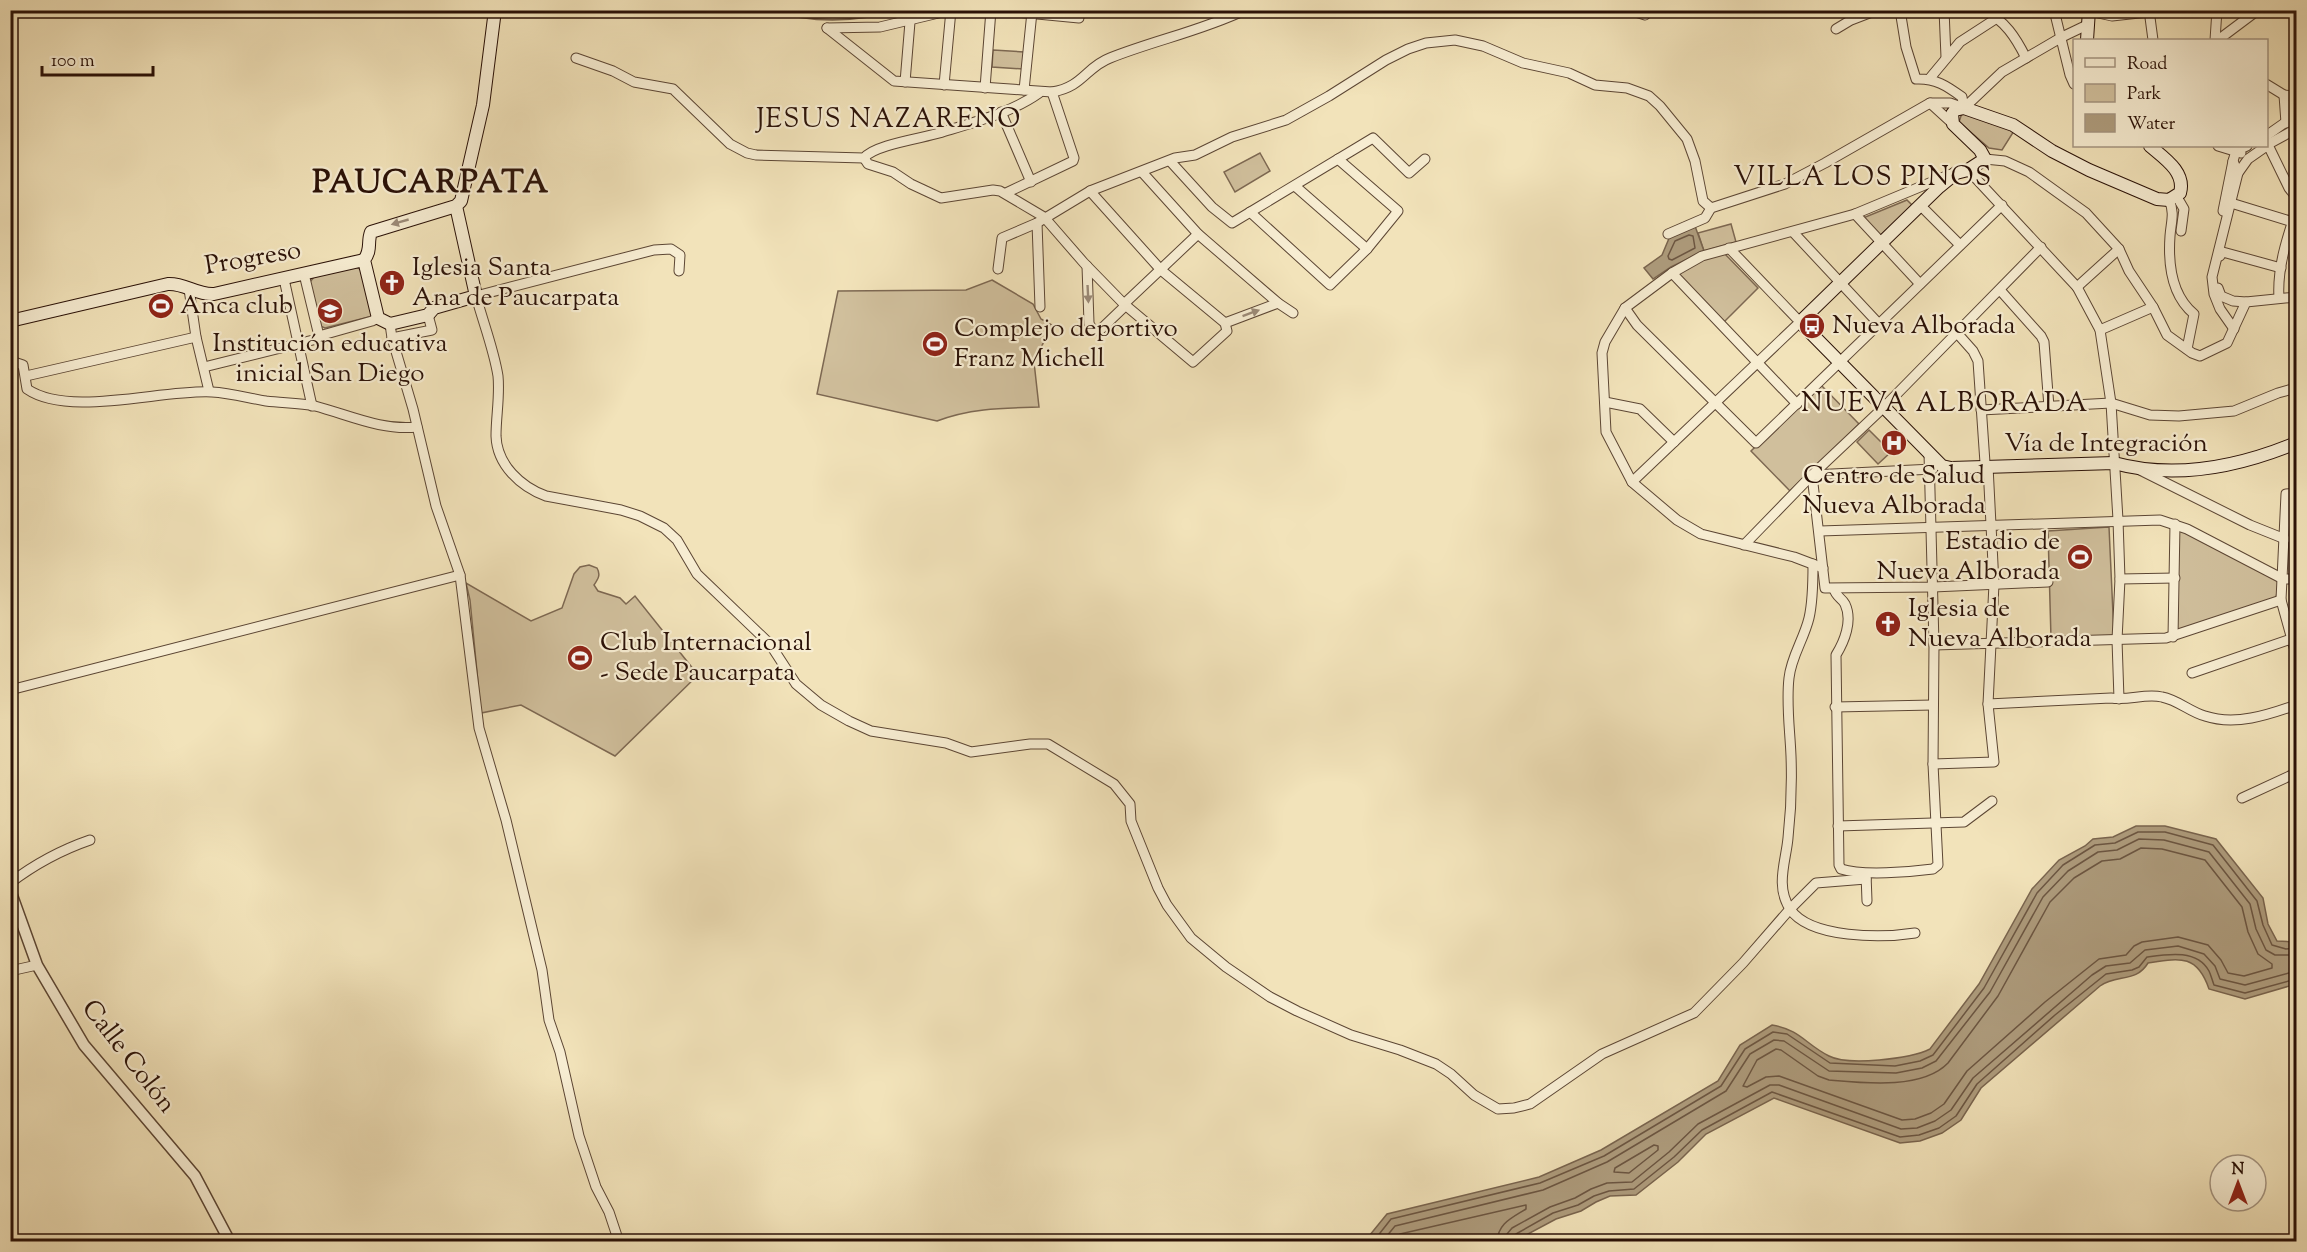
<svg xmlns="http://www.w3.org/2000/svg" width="2307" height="1252" font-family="'Sorts Mill Goudy',serif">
<rect width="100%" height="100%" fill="#f2e3ba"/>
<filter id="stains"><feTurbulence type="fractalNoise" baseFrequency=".00333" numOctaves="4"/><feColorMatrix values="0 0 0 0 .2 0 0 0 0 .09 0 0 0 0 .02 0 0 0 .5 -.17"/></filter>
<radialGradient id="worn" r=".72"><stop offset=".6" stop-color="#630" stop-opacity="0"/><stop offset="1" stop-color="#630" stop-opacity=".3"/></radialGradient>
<!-- green -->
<g fill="#d0bf9c" stroke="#7d6852" stroke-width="1.5">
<path d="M993,50L1024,52L1023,69L992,67Z"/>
<path d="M1962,113L2014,131L2002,150L1989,148L1959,122Z"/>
<path d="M1260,153L1270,171L1235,192L1224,172Z"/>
<path d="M1907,200L1912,205L1880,236L1863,218Z"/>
<path d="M1731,224L1736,242L1704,251L1698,233Z"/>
<path d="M1724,253L1758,288L1724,322L1678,274L1704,259Z"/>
<path d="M356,267L362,270L373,316L325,328L320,326L310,282L314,277Z"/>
<path d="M992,280L1033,304L1041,319L1052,325L1034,362L1039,407C1004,408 970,408 937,421L817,394L838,291L966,290Z"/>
<path d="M1820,384L1859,424L1790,491L1751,451Z"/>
<path d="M1869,430L1891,452L1878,464L1857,442Z"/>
<path d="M2109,527L2114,636L2051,638L2048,531Z"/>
<path d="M2179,529L2279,581L2276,598L2176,631Z"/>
<path d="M589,565L597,568C601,575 598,579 594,585L598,591L620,598L626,604L635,596L698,675L615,756L521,705L481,713L470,600L466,583L531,621L562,608L574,574L580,567Z"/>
</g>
<!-- water -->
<g fill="#ae9c7d" stroke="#79644e" stroke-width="1.5">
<path d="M1695,226L1704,251L1671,267L1653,279L1644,268L1662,255L1670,236Z"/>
<path d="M2136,826H2165L2216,839L2263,898L2268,924L2277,941L2296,942V984L2245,999L2209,989C2197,954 2180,958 2148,963C2136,983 2117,974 2100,986L1981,1088L1961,1120L1942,1133L1920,1141L1900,1143L1774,1098L1706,1134L1678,1162L1636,1195L1610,1196L1596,1202L1581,1211L1556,1219L1515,1241H1365L1387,1214L1539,1177L1601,1150L1718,1081L1740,1045L1772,1025C1801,1030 1805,1044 1829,1056C1848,1066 1910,1059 1930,1049L1979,984L2032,889L2059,860L2085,846L2093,839L2113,837Z"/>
</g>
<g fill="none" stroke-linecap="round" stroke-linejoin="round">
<!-- shore -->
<g stroke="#6c5642" stroke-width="1.5">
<path d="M1689,235L1693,236L1695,248L1672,260L1669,259L1668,256L1675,241Z"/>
<path d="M2141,848L2162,849L2205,860L2242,907L2248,932L2258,954L2272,964V968L2244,976L2228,973L2221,960L2208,945L2178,937L2142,942L2134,946L2126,955L2099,959L2045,1002L1967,1071L1944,1104L1931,1113L1915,1119L1902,1120L1779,1076L1766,1077L1747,1087L1743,1086L1757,1060L1776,1049L1781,1050L1818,1076L1829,1080C1863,1083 1922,1090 1948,1063L1998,996L2050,902L2074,878L2102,861L2120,859Z"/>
<path d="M1654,1145L1658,1146V1150L1629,1173L1614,1172L1615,1168Z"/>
<path d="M1373,1242L1391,1219L1540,1183L1604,1156L1721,1086L1745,1049L1773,1032L1787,1034L1830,1063L1895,1066L1920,1061L1933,1055L1984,988L2037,893L2063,865L2095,845L2115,843L2138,832H2165L2213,845L2257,901L2263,925L2272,945L2286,949L2296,948"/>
<path d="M1382,1242L1395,1226L1543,1190L1607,1162L1726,1091L1750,1054L1774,1040L1784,1041L1829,1071L1896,1073L1922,1068L1936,1061L1990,992L2043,897L2068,871L2098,852L2117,850L2139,839L2164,840L2209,852L2250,904L2256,929L2266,950L2275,955H2296"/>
<path d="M1394,1242L1400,1234L1526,1205V1209C1512,1218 1498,1223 1497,1242"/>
<path d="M1506,1242L1507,1234L1512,1228L1550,1207L1575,1198L1591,1189L1607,1183L1632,1182L1669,1152L1698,1124L1770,1085H1779L1901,1129L1917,1128L1935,1121L1951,1110L1973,1078L2092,975L2106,966L2130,963L2145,950L2178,946L2204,954L2215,966L2220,979L2245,985L2296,971"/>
<path d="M1513,1242L1516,1234L1553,1213L1578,1205L1594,1196L1609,1191L1634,1189L1674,1157L1702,1130L1772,1092L1900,1137L1919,1135L1939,1128L1956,1116L1977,1084L2055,1015L2106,974L2132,970L2139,967L2147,957C2168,954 2197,949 2209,971C2211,975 2212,980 2214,985L2245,993L2296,979"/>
</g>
<!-- stream -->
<path stroke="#79644e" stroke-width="2" d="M769,10C801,20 835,22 867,17C878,16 889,12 900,10"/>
<!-- minor casing -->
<g stroke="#5c4634" stroke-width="11">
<g id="minor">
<path d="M831,10H864"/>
<path d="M994,10L1079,18"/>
<path d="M1629,10L1645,15"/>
<path d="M1900,10L1906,47L1916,79C1935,78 1947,86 1962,97L1964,108"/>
<path d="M1944,10L1946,57"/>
<path d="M1983,10C2005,20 2016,38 2026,58"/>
<path d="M2054,10L2070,75L2074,84"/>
<path d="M2149,10L2153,40"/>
<path d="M2089,11L2112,16L2166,10"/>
<path d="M827,28L894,81L1052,92C1083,87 1086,67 1110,58C1155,40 1201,31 1245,10"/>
<path d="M827,28L880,27L951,10L944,85"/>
<path d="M1836,29L1851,20L1877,10"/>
<path d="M2215,40L2217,10"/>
<path d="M2218,40L2258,10"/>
<path d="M576,58L613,71L634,82L673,89L730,144L747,153L756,155L864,158C873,145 923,138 939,133C972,123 1011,113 1039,93"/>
<path d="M1930,78L1960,42L1997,18"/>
<path d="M905,82L911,10"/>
<path d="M2266,84L2284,95L2296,96"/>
<path d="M985,88L991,10"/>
<path d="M1024,90L1032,12"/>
<path d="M2284,95L2286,123"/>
<path d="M1930,103L1953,124"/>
<path d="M1964,108L2002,72L2062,37L2087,25"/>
<path d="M1001,112L1031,182"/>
<path d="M2266,136L2296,115"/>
<path d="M2218,146L2241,153"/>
<path d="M2263,147L2296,129"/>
<path d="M864,158L868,164L893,172L911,184L941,198L993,190L1000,191L1044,217L1084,263L1124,304L1193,362L1227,331L1225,323L1161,270L1090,191"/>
<path d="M1985,159L2005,161L2029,172L2086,213L2119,249L2129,271L2153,307L2167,335L2192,353L2200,356L2227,343L2246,302L2296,297"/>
<path d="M1170,161L1212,207L1232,223L1373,138L1409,173L1425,159"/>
<path d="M1968,170L2077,287L2100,330L2111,403L2118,520L2120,579L2117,640L2119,699"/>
<path d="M1142,172L1198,234L1278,303L1293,313"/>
<path d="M2238,173L2248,159L2268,145L2289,188L2296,197"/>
<path d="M1295,186L1367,249"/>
<path d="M1006,193L1073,161L1074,158L1052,92"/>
<path d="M2177,197L2184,209L2181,231"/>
<path d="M2169,200C2175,213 2171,222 2170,236C2168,264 2171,295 2194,314L2187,349"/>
<path d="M2231,203L2293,222"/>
<path d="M1921,206L1960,245"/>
<path d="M2223,211L2233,161"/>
<path d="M1250,212L1330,285L1367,249L1398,211L1338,159"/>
<path d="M1855,214L1920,284"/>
<path d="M1037,223L1040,307"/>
<path d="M1793,232L1879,324"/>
<path d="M1668,234L1705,218L1711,208L1785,184L1825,163L1930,103H1950L1964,108"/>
<path d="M2220,256L2219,251L2281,268"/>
<path d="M1087,266L1089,323L1091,328L1099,331L1123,308L1124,304L1198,234"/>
<path d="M998,269L1002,238L1037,223L1090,191L1175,158L1195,155L1232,137L1286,120L1329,96L1386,60L1408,49L1426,43L1455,40L1483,46L1523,63L1569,73L1595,85L1627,88L1649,96L1660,106L1687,139L1695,161L1703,201L1711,208"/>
<path d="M679,271L680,255L671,249L654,250L476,296C483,322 494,350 498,376C500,396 496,416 496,436C497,465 521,487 546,496L621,510L640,516L664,528L677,540L697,574L770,644L796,684L821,705L849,721L871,731L946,743L971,752L1030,744H1048L1114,784L1130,804L1131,821L1158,888L1167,905L1191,938L1226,967L1270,997L1297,1011L1351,1035L1400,1050L1436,1064L1451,1074L1474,1095L1498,1109L1514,1108L1530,1104L1602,1054L1694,1013L1743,963L1790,909L1816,883L1866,879"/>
<path d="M1672,273L1797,404"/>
<path d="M304,274L319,336"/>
<path d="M284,279L312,406"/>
<path d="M2077,287L2119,249"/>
<path d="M2218,288L2221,296L2233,301L2246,302"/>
<path d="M189,289L196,337L209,391"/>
<path d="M2000,290L2041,336L2044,342L2049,407"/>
<path d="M2279,298C2277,268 2287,238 2296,211"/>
<path d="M1625,308L1637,325L1756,443L2002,205"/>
<path d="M1225,323L1278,303"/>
<path d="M390,324L392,338L413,409L436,506L460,575L479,728L506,820L542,970L549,1020L560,1052L579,1136L596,1187L609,1212L619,1242"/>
<path d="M2234,329L2220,309L2214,294L2212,277L2238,173L2233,161L2236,151L2247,146"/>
<path d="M2100,330L2153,307"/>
<path d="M392,338L432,330L428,315"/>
<path d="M10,359L11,361L23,365L27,389C69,418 163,389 212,392C230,393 248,398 266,401C282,403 300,403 315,406C349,415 382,431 417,427"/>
<path d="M204,367L317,339L319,336L372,321L378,318"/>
<path d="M26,376L196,337"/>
<path d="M1605,402L1640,409L1674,442"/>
<path d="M1981,410L2111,403L2150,415L2179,416L2234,411L2278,393L2296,388"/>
<path d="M1933,469L1812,475L1825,588L1933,587L2048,582"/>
<path d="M2140,470L2250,525L2285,539"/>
<path d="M1632,482L1800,322L1729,248"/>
<path d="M2296,493L2286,494L2281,600L2296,654"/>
<path d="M1820,531L2160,520L2187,529L2283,579H2296"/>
<path d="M1744,545L1812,475L1884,407L2041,247"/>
<path d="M1813,564C1813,581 1813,601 1809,618C1804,639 1791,657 1789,678C1786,704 1790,730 1791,756C1792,782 1791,811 1788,838C1786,861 1775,886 1790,909C1810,939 1883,938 1915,933"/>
<path d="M1823,568L1794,557L1701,534L1677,520L1632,482L1606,432L1602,353L1605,342L1625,308L1672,273L1702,256L1855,214L1951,174"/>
<path d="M2120,579L2175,578"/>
<path d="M1834,589C1836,597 1842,598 1845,604C1853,621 1844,642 1836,655L1839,865L1841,869C1862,876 1910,872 1933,869L1938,865L1933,764L1934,645L1929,453"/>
<path d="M2173,637L2175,524"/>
<path d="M1934,645L2166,638L2281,600"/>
<path d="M2192,673L2294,638"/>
<path d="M10,690L460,575"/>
<path d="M1988,704L2111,698C2129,701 2145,693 2162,697C2178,700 2190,712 2205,716C2235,726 2268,715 2296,705"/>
<path d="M1835,707L1933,705"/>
<path d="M1933,764L1994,762L1988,704L1994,584L1988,466L1985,463L1978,361L1973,351L1957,333"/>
<path d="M2242,798L2296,773"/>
<path d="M1838,826L1964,822L1992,801"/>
<path d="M1866,874L1867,901"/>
<path d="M10,883C35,864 61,850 90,840"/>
<path d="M10,971L37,965"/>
</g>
</g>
<!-- tertiary casing -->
<g stroke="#5c4634" stroke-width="13">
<path id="tertiary" d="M10,890L37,965L84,1045L195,1176L230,1242"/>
</g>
<!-- secondary casing -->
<g stroke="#2a1107" stroke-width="14">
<g id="secondary">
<path d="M2087,40L2089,10"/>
<path d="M2150,146C2164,158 2186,172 2180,193L2169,200L2157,199L2089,170L2052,151L2013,125L1964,108L1955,110L1952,114L1953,124L1980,150L1985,159L1968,170L1956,173L1939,187L1800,322L1937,461L1942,466L1951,468L2114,463C2176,480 2238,467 2296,443"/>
<path d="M456,206L371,232C367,242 372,250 364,260L378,318L390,324L428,315L434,308L476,296L456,206L461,201L483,105L495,10"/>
<path d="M10,321L168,284C185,283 196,295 214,294L364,260"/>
</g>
</g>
<!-- minor -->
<use href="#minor" stroke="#f7edd2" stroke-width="9"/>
<!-- tertiary -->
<use href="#tertiary" stroke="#f7edd2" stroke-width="10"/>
<!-- secondary -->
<use href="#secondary" stroke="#f7edd2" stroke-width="12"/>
</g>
<!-- one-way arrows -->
<defs><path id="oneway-solid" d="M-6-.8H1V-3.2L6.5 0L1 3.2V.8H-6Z" transform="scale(1.5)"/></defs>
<g fill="#9b8a77">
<use href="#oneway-solid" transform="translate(400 222) rotate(164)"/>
<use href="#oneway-solid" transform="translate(1088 294) rotate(87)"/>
<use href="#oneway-solid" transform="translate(1251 313) rotate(-20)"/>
</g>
<!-- icons -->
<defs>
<g id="church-disc" transform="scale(1.35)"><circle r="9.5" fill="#8f2418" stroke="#f7edd2"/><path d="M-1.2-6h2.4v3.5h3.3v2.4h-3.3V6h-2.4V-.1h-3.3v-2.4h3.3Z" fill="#fff"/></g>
<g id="stadium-disc" transform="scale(1.35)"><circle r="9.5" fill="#8f2418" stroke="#f7edd2"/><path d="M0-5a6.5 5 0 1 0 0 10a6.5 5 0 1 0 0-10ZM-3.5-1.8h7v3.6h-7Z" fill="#fff"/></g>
<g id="school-disc" transform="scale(1.35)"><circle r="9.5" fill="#8f2418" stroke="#f7edd2"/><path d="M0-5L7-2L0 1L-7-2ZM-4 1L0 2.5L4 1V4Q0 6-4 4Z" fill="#fff"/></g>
<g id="bus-disc" transform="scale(1.35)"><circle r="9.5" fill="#8f2418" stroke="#f7edd2"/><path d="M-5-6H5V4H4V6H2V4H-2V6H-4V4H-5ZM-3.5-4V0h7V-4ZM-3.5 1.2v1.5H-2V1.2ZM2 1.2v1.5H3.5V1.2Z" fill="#fff"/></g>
<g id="hospital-disc" transform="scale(1.35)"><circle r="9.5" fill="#8f2418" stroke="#f7edd2"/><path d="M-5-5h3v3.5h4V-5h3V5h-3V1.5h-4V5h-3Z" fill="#fff"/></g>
</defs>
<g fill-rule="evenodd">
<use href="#church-disc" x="392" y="283"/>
<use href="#stadium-disc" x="161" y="306"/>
<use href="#school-disc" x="330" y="311"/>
<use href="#bus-disc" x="1812" y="326"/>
<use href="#stadium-disc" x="935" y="344"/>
<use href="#hospital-disc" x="1894" y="443"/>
<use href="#stadium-disc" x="2080" y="557"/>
<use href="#church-disc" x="1888" y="624"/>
<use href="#stadium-disc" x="580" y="658"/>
</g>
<g text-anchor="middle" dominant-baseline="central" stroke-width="4.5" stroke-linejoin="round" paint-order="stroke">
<!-- street labels -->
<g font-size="26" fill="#2a1107" stroke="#f7edd2">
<text transform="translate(253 259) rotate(-10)">Progreso</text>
<text x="2106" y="444">Vía de Integración</text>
<text transform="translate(128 1057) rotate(52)">Calle Colón</text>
</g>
<!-- poi labels -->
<g font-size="26" fill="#2a1107" stroke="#f7edd2" text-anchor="start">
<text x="412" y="268">Iglesia Santa<tspan x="412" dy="30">Ana de Paucarpata</tspan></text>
<text x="180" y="306">Anca club</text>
<text x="1832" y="326">Nueva Alborada</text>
<text x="954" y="329">Complejo deportivo<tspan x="954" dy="30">Franz Michell</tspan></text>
<text x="330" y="344" text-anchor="middle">Institución educativa<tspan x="330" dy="30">inicial San Diego</tspan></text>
<text x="1894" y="476" text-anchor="middle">Centro de Salud<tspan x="1894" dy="30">Nueva Alborada</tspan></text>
<text x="2060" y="542" text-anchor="end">Estadio de<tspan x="2060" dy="30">Nueva Alborada</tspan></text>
<text x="1908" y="609">Iglesia de<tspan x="1908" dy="30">Nueva Alborada</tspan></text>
<text x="600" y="643">Club Internacional<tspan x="600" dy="30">- Sede Paucarpata</tspan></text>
</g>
<!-- neighbourhood labels -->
<g font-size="27" letter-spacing="1.5" fill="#2a1107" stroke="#f7edd2">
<text x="889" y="120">JESUS NAZARENO</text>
<text x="1863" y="178">VILLA LOS PINOS</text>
<text x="1945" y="404">NUEVA ALBORADA</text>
</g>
<!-- district labels -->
<g font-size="32" font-weight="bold" letter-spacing="1.5" fill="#2a1107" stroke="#f7edd2">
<text x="431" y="184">PAUCARPATA</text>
</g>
</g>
<!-- margin -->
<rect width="2307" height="1252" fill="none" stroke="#f2e3ba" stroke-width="36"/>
<rect x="12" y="12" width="2283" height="1228" fill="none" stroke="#2a1107" stroke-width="3"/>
<rect x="18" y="18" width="2271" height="1216" fill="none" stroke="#2a1107" stroke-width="1.5"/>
<!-- legend -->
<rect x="2073" y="39" width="195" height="108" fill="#f7edd2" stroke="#a59581" stroke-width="1.5"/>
<rect x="2085" y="58" width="30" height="9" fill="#f7edd2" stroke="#a59581" stroke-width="1.5"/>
<text x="2127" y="69" font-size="18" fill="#2a1107">Road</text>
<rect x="2085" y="84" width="30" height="18" fill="#d0bf9c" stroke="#a59581" stroke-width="1.5"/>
<text x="2127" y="99" font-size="18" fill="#2a1107">Park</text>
<rect x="2085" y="114" width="30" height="18" fill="#ae9c7d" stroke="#a59581" stroke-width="1.5"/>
<text x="2127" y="129" font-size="18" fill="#2a1107">Water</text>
<!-- north arrow -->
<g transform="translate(2238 1183)"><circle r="28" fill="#f7edd2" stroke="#a59581" stroke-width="1.5"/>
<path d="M0-4.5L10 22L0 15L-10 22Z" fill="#8f2418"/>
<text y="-9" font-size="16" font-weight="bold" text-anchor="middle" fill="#2a1107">N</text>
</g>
<!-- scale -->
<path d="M42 66v9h111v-9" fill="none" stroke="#2a1107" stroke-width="3"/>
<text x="51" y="66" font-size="18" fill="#2a1107" stroke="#f7edd2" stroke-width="4.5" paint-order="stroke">100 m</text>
<rect width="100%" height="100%" filter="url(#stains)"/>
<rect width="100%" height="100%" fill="url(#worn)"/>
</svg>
